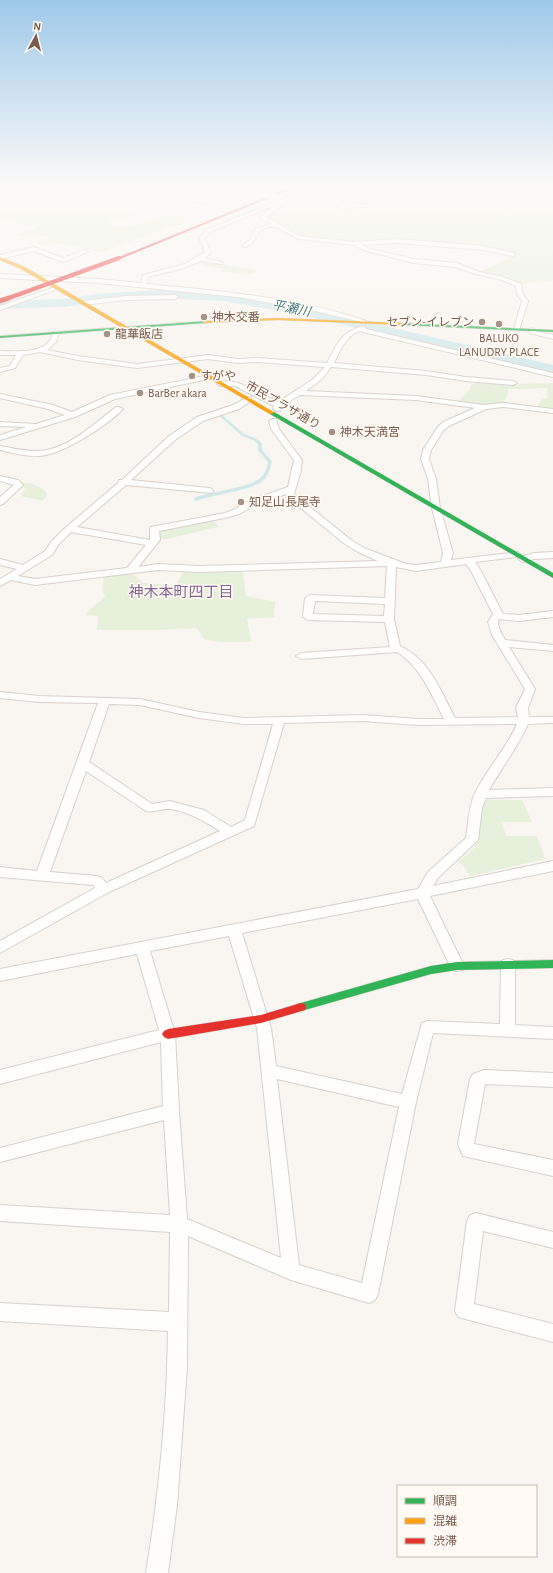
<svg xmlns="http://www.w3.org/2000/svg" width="553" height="1573" font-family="'Alegreya Sans','Noto Sans JP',sans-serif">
<rect width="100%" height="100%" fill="#f9f5f0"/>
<!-- education -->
<path fill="#f6eef6" d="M67,186H143L110,189L78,188Z"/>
<!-- green -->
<g fill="#e7f0db">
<path d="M0,186H33L35,190L32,192L36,193L79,198H114L157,207L158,210L144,215L110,221V224L115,227H124L150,221L170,213L187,215L184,222L102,252L61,244L41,245L36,243L50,238C38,234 28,239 17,235L36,228L37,226L15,223V220L0,219Z"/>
<path d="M369,186L423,188L435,191L446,188V186H553V280L519,284L481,273L482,271L518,254L483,247L397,241L354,243L330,239L304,238L294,235L266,217C284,205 300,194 321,188L333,193L337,197L329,205L334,213L342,209L405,208L390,196L379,197L375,194L363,195L373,189Z"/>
<path d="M206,261L258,271C248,277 231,273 220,271L222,269L200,264Z"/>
<path d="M477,382L507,384L553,383V410L537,407L543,398H548L547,388L508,389L507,397L502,404L489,405L458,402L470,389L471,385Z"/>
<path d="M22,483C32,483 41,486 47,494L43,501L21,496L25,489Z"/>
<path d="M212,520L219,527L166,539H160L158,533L164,529Z"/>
<path d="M184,571H243L246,596L275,602L274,617L247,619L251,642H221L204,639L197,628L156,630H97L98,616L86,615L89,610L105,597L102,590L104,577L132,573L143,583L175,586Z"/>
<path d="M485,800H522L532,822H502L506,836H537L545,859L470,876L463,865L457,862C462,858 471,853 474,847C482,833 476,814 485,800Z"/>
</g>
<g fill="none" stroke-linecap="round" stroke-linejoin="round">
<!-- stream-far1 -->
<path stroke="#d0e8ea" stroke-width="2.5" d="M219,414L243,435L254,439L259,443"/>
<!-- stream -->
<path stroke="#d0e8ea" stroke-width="3.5" d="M196,499C214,492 253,490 264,477C268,472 269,467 270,462L260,450V444L258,442"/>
<!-- river -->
<path fill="#d0e8ea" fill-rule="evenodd" d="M155,290L223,293L298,306L553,365V375L298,314L223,301L155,298L96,302L64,307L0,309V301L64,299L96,294Z"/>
<!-- street casing -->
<g stroke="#d7d1cb" stroke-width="2">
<g id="street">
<path d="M52,186L89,190L151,186L149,187L121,191L178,198C187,192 196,186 207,186L184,199L218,200L259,186H264L219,203L179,201L109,192H77Z"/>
<path d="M314,186H319L315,189L326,187L339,193L343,205L382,203L384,204L382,205L341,209L338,207L335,195L325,190L308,191L290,199L266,217L299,236L356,242L397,239L483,246L515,253V255L513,256L483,250L397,243L362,245L367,248L414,259L457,263L479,272L503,277L521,284L523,294L528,301L519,330L514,329L522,301L517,294L516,286L499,279L475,274L456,267L414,263L363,250L355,245L298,239L276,227H267L259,231C256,239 252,247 243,247V245L251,239L255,229L271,224L259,217L277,204L210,232L205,238L211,253L205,258L222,262V264L201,261L180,269L148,277L146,284C220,291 296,297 366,321V323L315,311L238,297L98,283L0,278V274L98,279L141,283L143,275L185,264L205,252L199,238L206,230Z"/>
<path d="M358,186H365L375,189L365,194V197L367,200L352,201V199L360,198L361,192L368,189Z"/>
<path d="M34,247L63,258L85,250L88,252L63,262L34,251L0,259V255Z"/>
<path d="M55,287L60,288L0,310V306Z"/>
<path d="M126,296L175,295L178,297L175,299L126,300L83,305L80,303L83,301Z"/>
<path d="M438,313L441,315L438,325L433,326L435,315Z"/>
<path d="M363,326L365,327L366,329L553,373V377L359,331C345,337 340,351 334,363L426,371L466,377L513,381L517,383L513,385L466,381L426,375L331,367L322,379L306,391L416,396L484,405L503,403L553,409V413L503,407L486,409L449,426L443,431L431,450L429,459L436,479L440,508L453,553L451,560L518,552L520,554L515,557L475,562L481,571L503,614L519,615L553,611V617L519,621L499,619C496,626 502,634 505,640L553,645V651L509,647L535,689L528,708L529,717H553V723L528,724C518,747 502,767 489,790L553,788V796L486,798L482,808L478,840L438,878L433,886L553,861V871L430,896L464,966L462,970L457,971L452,970L418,899L242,933L271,1028L276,1066L402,1094L422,1023L427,1021L500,1024L501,964L503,960L508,959L513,960L515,964V1025L553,1027V1039L433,1033L416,1102L378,1294L375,1300L369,1303L291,1280L188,1236L187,1367L177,1505L168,1573H146C159,1493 167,1412 168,1331L0,1321V1303L169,1312L170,1232L0,1221V1205L170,1215L164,1120L0,1162V1148L163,1106L161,1042L0,1084V1070L159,1030L137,954L0,981V969L418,889L428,872L466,838C468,823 469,807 475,793C487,769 506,749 517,724L418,725L363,721L284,723L254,826L109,892L0,953V941L95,888L93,885L0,877V867L37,871L98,703L39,702L0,698V692L39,696L140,699L199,712L244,718L363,715L418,719H444C431,694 421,667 397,652L301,659L296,656L301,653L390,647L385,622L308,620L303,617L305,598L310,595L385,598L387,566L200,572L158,570L35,585L11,580L0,586V579L17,569L0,565V559L23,565L45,551L52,541L64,529L118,483L119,480H122L169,436L197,417L233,405L248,397H251V401L239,409L203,421L175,440L131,480L209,488L212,489L213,491L212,493L126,485L77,527L150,540V529L151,527L225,513L233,510L251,500L288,487L294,460L271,429L269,421L273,419H276L279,429L302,460L301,470L294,494L351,540L364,548L406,564L416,565L441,562L443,553L432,508L428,479L421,459L423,450L437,428L443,422L475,408L416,400L300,395L281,406L280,411H277L273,409L274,406L235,386H221L217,384C231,374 264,395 278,402L312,380L325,367L257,362L238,363L208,359L137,368L78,360L40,352L23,355L15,368L0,372V368L10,366L16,355H0V351C14,351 42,354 50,340C52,338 52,334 54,332L56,331L59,333L56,342L47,350L78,356L137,364L208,355L238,359L257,358L327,363C337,344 341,332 363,326ZM286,494L287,497L345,544L358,552L378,561L200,566L158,564L138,567L160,540L159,531L229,517L239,514L257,504ZM71,532L146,545L127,568L35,579L18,576L52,555L59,544ZM466,564L471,571L493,614L488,622L492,635L525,689L516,708L518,717L455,718C441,691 429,659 400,646L394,619L396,567L416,571ZM315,601L385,604L384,616L313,614ZM109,704L140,705L199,718L244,724H273L245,820L231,827L204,810L170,801L152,804L89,762ZM86,771L146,811C154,813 162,808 171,809C190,812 205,822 220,831L106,883L102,878L97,876L50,872ZM229,936L257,1028L281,1258L187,1219L179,1111L175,1034L150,951ZM277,1079L399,1107L362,1283L299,1265Z"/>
<path d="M532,328L535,331L553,335V339L530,333L529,330Z"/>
<path d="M210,375L214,377L212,378L115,399L75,417L0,440V435L26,427L0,426V422L36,424L65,415L48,409L0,398V394L53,405L72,412L110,395Z"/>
<path d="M116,407H119L123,409C107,426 63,454 40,456C27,457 13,453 0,450V446C13,448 26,452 40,451C68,449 94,424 116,407Z"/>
<path d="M0,476L18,480L23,485L3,504L0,505V497L14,485L0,481Z"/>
<path d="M553,552V558L534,559L523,562L518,559L520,557L534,553Z"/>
<path d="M484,1070L553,1073V1087L485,1084L474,1144L553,1160V1176L463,1156L458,1144L470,1079L473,1074Z"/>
<path d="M476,1213L553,1232V1248L483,1231L474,1304L553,1324V1342L458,1317L455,1311L467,1221L470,1215Z"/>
</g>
</g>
<!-- fast casing -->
<g stroke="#d9d2cb" stroke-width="1">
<g id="fast">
<path d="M207,321V323H205L0,338V336Z"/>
<path d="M403,323L553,330V332L401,325V324Z"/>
<path d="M270,412H274L553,573V578L270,414Z"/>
<path d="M553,960V968L457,970L431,974L301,1011L297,1010L296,1007L297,1004L301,1003L431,966L457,962Z"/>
</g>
</g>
<!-- slow casing -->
<g stroke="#d9d2cb" stroke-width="1">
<g id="slow">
<path d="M0,257L25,267L275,413L270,414L21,269L0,260Z"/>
<path d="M278,318L403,323L405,324L403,325L278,320L205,323L203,322L205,321Z"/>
</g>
</g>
<!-- jam casing -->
<g stroke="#d9d2cb" stroke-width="1">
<g id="jam">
<path d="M294,186H298L120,259L117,258Z"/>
<path d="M301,1003L305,1004L306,1007L305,1010L261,1023L168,1039L164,1037L162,1034L164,1031L168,1029L261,1015Z"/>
</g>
</g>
<!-- street -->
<use href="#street" fill="#fefefd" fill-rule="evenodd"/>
<!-- fast -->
<use href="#fast" fill="#30b455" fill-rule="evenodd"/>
<!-- slow -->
<use href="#slow" fill="#ff9f0a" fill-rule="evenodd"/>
<!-- jam -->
<use href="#jam" fill="#e5322d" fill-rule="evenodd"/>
<!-- street-bridge casing -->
<g stroke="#d7d1cb" stroke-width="6" stroke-linecap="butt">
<path id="street-bridge" d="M253,193L278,197"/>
</g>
<!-- jam-bridge-far1 casing -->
<g stroke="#dad1cc" stroke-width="4.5" stroke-linecap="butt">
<path id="jam-bridge-far1" d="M6,299L119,258"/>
</g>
<!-- jam-bridge casing -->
<g stroke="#dad1cc" stroke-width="6" stroke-linecap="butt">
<path id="jam-bridge" d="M0,301L9,298"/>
</g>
<!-- street-bridge -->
<use href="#street-bridge" stroke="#fefefd" stroke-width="5.5"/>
<!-- jam-bridge-far1 -->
<use href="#jam-bridge-far1" stroke="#e5322d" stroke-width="4"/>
<!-- jam-bridge -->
<use href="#jam-bridge" stroke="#e5322d" stroke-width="5"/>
</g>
<!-- sky -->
<linearGradient id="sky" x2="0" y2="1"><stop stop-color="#9ec9e9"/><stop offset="0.46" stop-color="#fcfaf8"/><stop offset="1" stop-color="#fcfaf8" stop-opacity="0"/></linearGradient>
<rect width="553" height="406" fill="url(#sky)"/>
<!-- markers -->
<g fill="#a69286" stroke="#fffaf3" stroke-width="1.5">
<circle cx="204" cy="317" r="4"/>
<circle cx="482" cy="322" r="4"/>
<circle cx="499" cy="324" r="4"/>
<circle cx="107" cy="334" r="4"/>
<circle cx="192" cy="376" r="4"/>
<circle cx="140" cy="393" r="4"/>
<circle cx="332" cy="432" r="4"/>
<circle cx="241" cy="502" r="4"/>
</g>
<g text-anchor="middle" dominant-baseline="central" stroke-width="3" stroke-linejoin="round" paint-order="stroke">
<!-- far-poi labels -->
<g font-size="12" fill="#7a5c4d" stroke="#fffaf3" text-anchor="start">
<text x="212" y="317">神木交番</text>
<text x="474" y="322" text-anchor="end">セブン-イレブン</text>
<text x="115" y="334">龍華飯店</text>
<text x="499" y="338" text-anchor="middle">BALUKO<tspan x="499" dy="14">LANUDRY PLACE</tspan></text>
<text x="200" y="376">すがや</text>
<text x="148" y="393">BarBer akara</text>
<text x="340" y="432">神木天満宮</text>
<text x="249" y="502">知足山長尾寺</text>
</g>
<!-- far-street labels -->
<g font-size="12" fill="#7a5c4d" stroke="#fffaf3">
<text transform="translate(283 405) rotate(30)">市民プラザ通り</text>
</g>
<!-- far-water labels -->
<g font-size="13" font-style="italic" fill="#437c86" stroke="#fffaf3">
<text transform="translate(291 309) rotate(11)">平瀬川</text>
</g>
<!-- neighbourhood labels -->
<g font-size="15" fill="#846695" stroke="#fffaf3">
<text x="181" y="592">神木本町四丁目</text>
</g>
</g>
<!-- legend -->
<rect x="397" y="1485" width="140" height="72" fill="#fffaf3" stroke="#cabbb1"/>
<rect x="405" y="1498" width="20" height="6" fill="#30b455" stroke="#cabbb1"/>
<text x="433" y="1505" font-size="12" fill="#7a5c4d">順調</text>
<rect x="405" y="1518" width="20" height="6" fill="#ff9f0a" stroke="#cabbb1"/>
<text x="433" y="1525" font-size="12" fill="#7a5c4d">混雑</text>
<rect x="405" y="1538" width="20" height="6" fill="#e5322d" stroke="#cabbb1"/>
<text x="433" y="1545" font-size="12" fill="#7a5c4d">渋滞</text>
<!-- north arrow -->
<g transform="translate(36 36) rotate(7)" stroke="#fffaf3" stroke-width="3" paint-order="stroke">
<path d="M0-3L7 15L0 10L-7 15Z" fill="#7a5c4d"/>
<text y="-6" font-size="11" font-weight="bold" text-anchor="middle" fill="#7a5c4d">N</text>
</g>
</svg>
